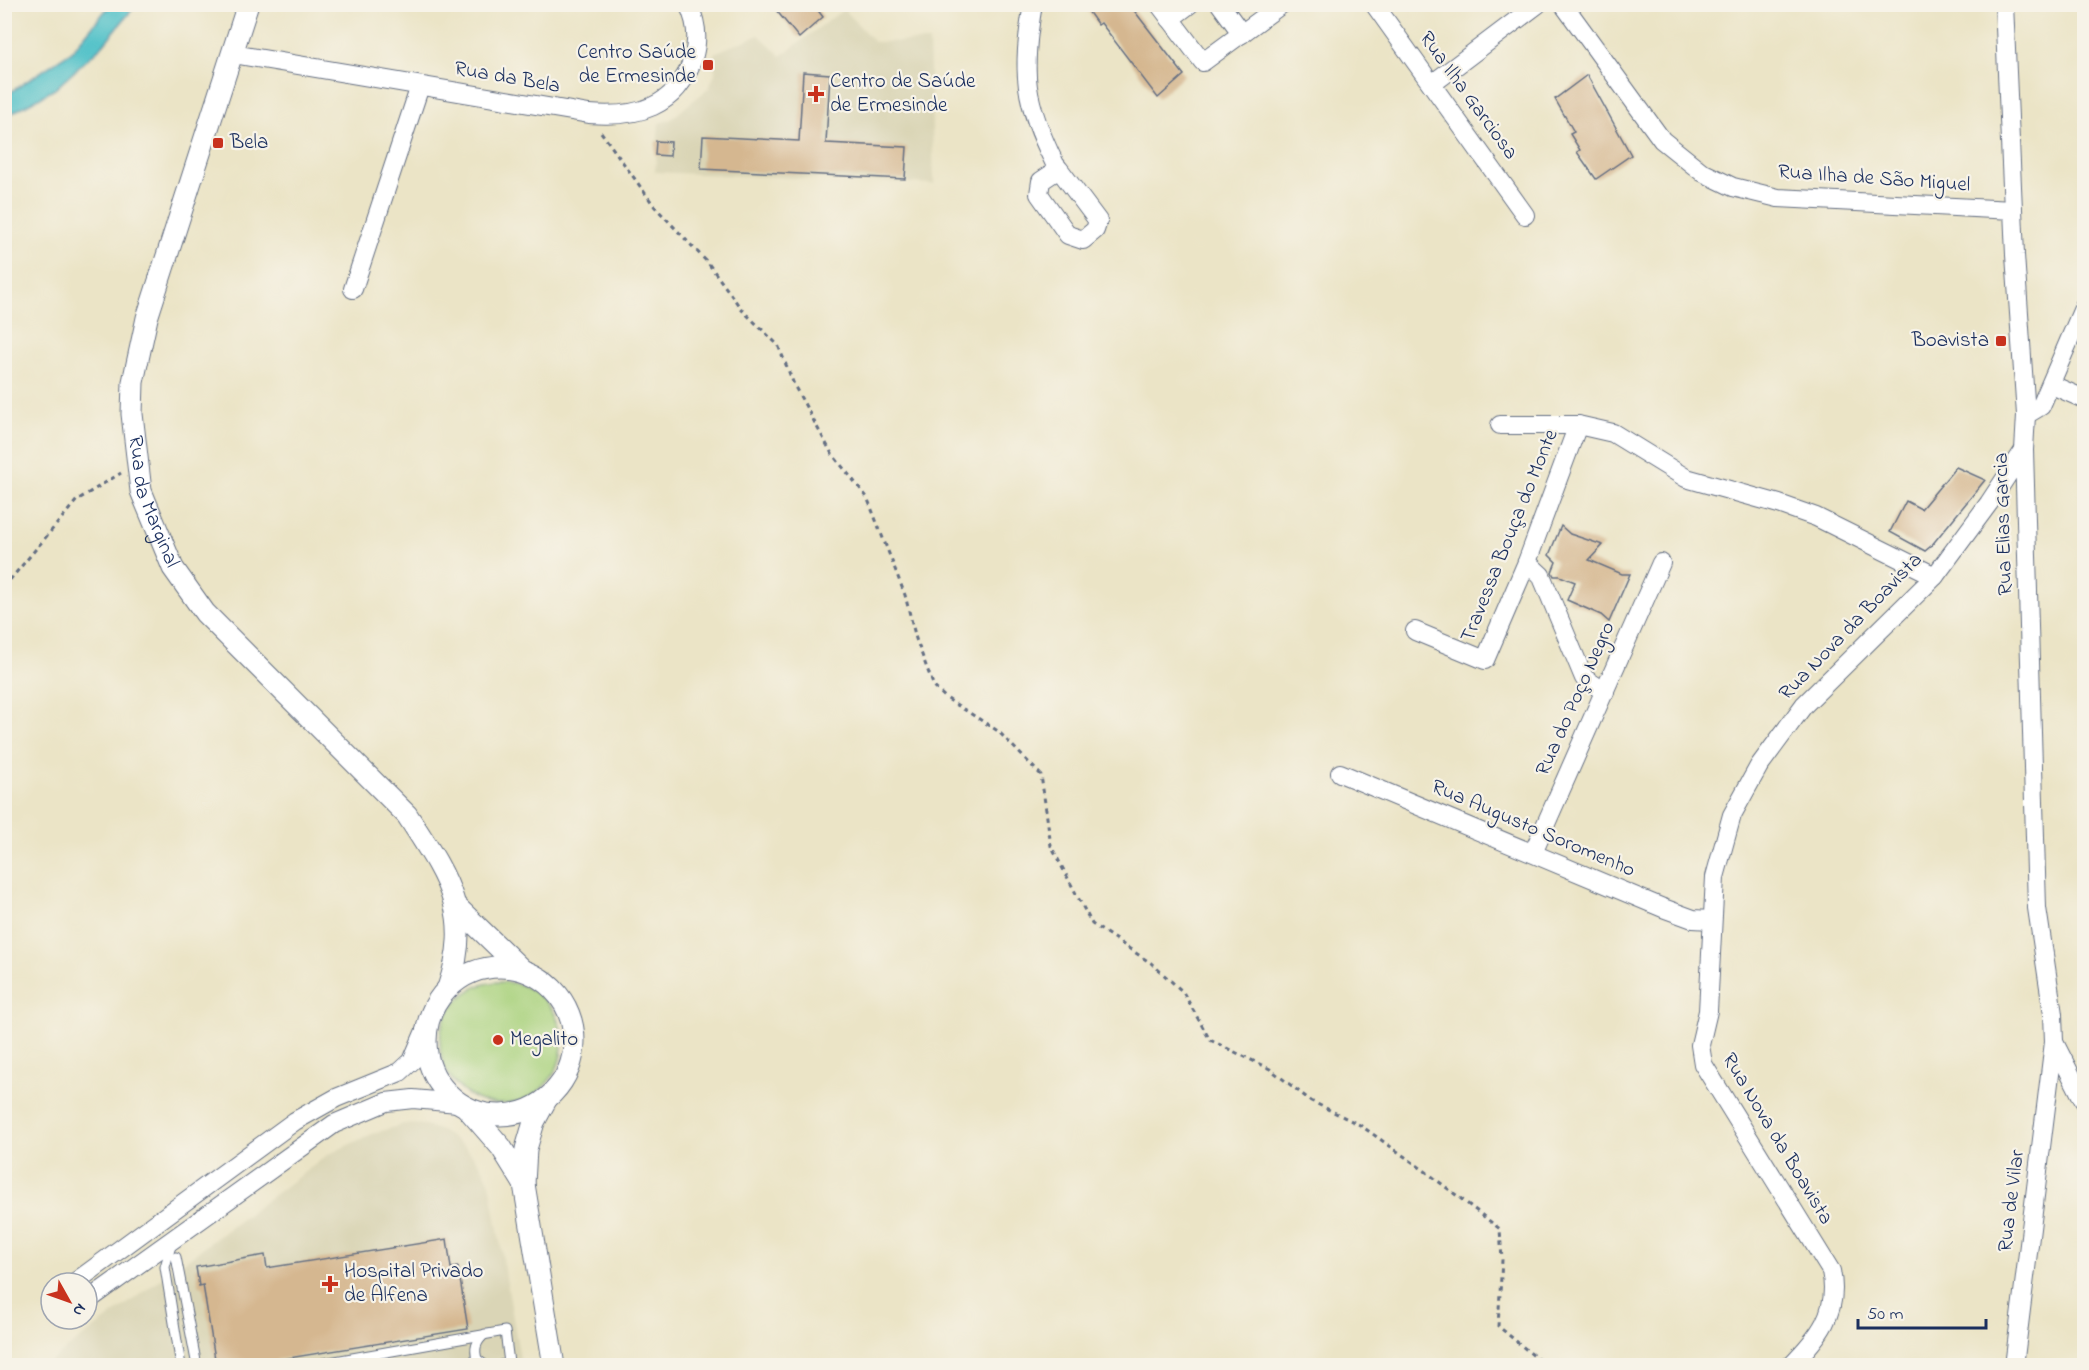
<svg xmlns="http://www.w3.org/2000/svg" width="2089" height="1370" font-family="'Indie Flower',sans-serif">
<rect width="100%" height="100%" fill="#f7f3e8"/>
<filter id="ink" filterUnits="userSpaceOnUse"><feTurbulence type="fractalNoise" baseFrequency=".0167" numOctaves="2"/><feDisplacementMap in="SourceGraphic" scale="12" xChannelSelector="R" yChannelSelector="G"/><feConvolveMatrix kernelMatrix="1 2 1 2 8 2 1 2 1" color-interpolation-filters="sRGB"/></filter>
<filter id="wash" filterUnits="userSpaceOnUse"><feTurbulence type="fractalNoise" baseFrequency=".008" numOctaves="4" result="noise"/><feDisplacementMap in="SourceGraphic" scale="24" xChannelSelector="R" yChannelSelector="G"/><feGaussianBlur stdDeviation="1.35" result="paint"/><feColorMatrix in="noise" values="0 0 0 0 0 0 0 0 0 0 0 0 0 0 0 0 0 1.4 0 .05"/><feComposite in="paint" operator="in"/></filter>
<g filter="url(#wash)">
<rect width="100%" height="100%" fill="#ebe4c6"/>
<!-- built -->
<g fill="#dad5b6">
<path d="M844,9L874,42L929,41L934,184L655,172L659,123L670,120L709,88L715,73L714,53L759,35L781,56Z"/>
<path d="M404,1124L425,1125L446,1133L465,1147L481,1165L490,1183L521,1365L44,1366L329,1154L372,1134Z"/>
</g>
<!-- green -->
<circle fill="#a8d17c" stroke="#62806d" stroke-width="1.5" cx="501" cy="1043" r="61"/>
<!-- water -->
<path fill="#54c2c9" stroke="#387894" stroke-width="1.5" d="M110,5H136L103,45L55,89L5,117V96L72,51Z"/>
<g id="blocks">
<!-- building -->
<g fill="#d5b790">
<path d="M771,4H813L823,17L799,38Z"/>
<path d="M1083,4H1129L1184,75L1158,98L1101,23L1098,25Z"/>
<path d="M803,72L830,74L826,143L907,147L905,179L701,169L703,136L799,141Z"/>
<path d="M1587,75L1631,155L1596,179L1577,152L1580,150L1570,134L1574,132L1555,99Z"/>
<path d="M656,141L671,142L670,156L655,155Z"/>
<path d="M1956,467L1985,480L1931,546L1925,551L1890,532L1906,501L1921,509Z"/>
<path d="M1561,526L1570,534L1603,545L1589,560L1622,574H1630L1609,622L1601,615L1567,600L1575,582L1560,576H1554L1552,572L1556,562L1549,555Z"/>
<path d="M447,1239L451,1268L458,1267L468,1329L276,1360L277,1365H216L203,1285L199,1286L196,1267L265,1255L267,1268Z"/>
</g>
</g>
</g>
<g filter="url(#ink)">
<use href="#blocks" fill-opacity="0" stroke="#646e82" stroke-width="1.5"/>
<g fill="none" stroke-linecap="round" stroke-linejoin="round">
<!-- service casing -->
<g stroke="#646e82" stroke-width="11">
<g id="service">
<path d="M172,1242L165,1267L181,1366"/>
<path d="M176,1257L197,1366"/>
<path d="M485,1334C476,1342 474,1348 477,1359L486,1366"/>
<path d="M307,1366L505,1331L509,1363L496,1366"/>
</g>
</g>
<!-- minor casing -->
<g stroke="#646e82" stroke-width="20">
<g id="minor">
<path d="M1033,4C1021,73 1024,101 1055,164L1059,169L1098,221L1095,230L1083,240L1068,235L1039,194L1041,181L1059,169"/>
<path d="M1159,4L1203,62L1282,4"/>
<path d="M1220,4L1242,34"/>
<path d="M1374,4L1525,215"/>
<path d="M1563,4L1662,140L1702,172L1733,187L1778,198L2013,210"/>
<path d="M2004,4L2015,255L2026,415L2024,450L2037,908L2053,1014L2054,1042L2014,1366"/>
<path d="M1170,19L1190,4"/>
<path d="M233,54L589,114C636,118 677,108 693,58C699,39 697,22 688,4"/>
<path d="M1432,84L1538,4"/>
<path d="M353,289L420,86"/>
<path d="M2052,385L2084,399"/>
<path d="M2026,415L2041,406L2084,306"/>
<path d="M1500,425H1578L1613,433L1686,478L1779,504L1816,517L1935,576"/>
<path d="M1527,562L1541,575L1584,678L1605,692"/>
<path d="M1415,631L1485,660L1527,562L1578,425"/>
<path d="M1340,773L1663,908L1693,919L1711,920"/>
<path d="M1533,853L1661,563"/>
<path d="M2054,1042L2084,1101"/>
<path d="M74,1283L295,1121L336,1098L400,1072L412,1061L427,1026"/>
<path d="M87,1301L334,1124L386,1102L413,1099L458,1103"/>
<path d="M1790,1366C1818,1338 1840,1312 1831,1271L1703,1064L1700,1045L1708,1011L1715,877L1732,815L1759,766L1804,705L1935,576L1989,503L2024,450"/>
</g>
</g>
<!-- tertiary casing -->
<g stroke="#646e82" stroke-width="23">
<g id="tertiary">
<path id="s1" d="M248,4L147,318L133,382L132,414L141,491L173,568L205,613L407,815C447,877 474,913 448,988"/>
<path d="M457,907L521,969"/>
<circle cx="500" cy="1041" r="74"/>
<path d="M546,1100L534,1122L526,1149L524,1184L554,1366"/>
<path d="M467,1108L501,1147L524,1184"/>
</g>
</g>
<!-- path -->
<g stroke="#646e82" stroke-width="3" stroke-dasharray="4.5 4.5" stroke-linecap="butt">
<path d="M601,132L655,207L708,263L742,310L778,345L795,387L832,454L867,497L905,595L916,639L934,687L946,698L998,731L1041,775L1051,846L1092,924L1151,963L1183,992L1210,1040L1270,1069L1311,1101L1360,1125L1425,1171L1500,1229L1502,1260L1498,1326L1546,1366"/>
<path d="M4,587L77,500L121,473"/>
</g>
<!-- service -->
<use href="#service" stroke="#fff" stroke-width="9"/>
<!-- minor -->
<use href="#minor" stroke="#fff" stroke-width="18"/>
<!-- tertiary -->
<use href="#tertiary" stroke="#fff" stroke-width="21"/>
</g>
</g>
<!-- markers -->
<g fill="#c8321e" stroke="#f7f3e8" stroke-width="2">
<rect x="702" y="59" width="12" height="12" rx="3"/>
<path d="M813 85h6v6h6v6h-6v6h-6v-6h-6v-6h6z"/>
<rect x="212" y="137" width="12" height="12" rx="3"/>
<rect x="1995" y="335" width="12" height="12" rx="3"/>
<circle cx="498" cy="1040" r="6"/>
<path d="M327 1275h6v6h6v6h-6v6h-6v-6h-6v-6h6z"/>
</g>
<g text-anchor="middle" dominant-baseline="central" stroke-width="4.5" stroke-linejoin="round" paint-order="stroke">
<!-- poi labels -->
<g font-size="21" fill="#1b2f5e" stroke="#f7f3e8" text-anchor="start">
<text x="696" y="53" text-anchor="end">Centro Saúde<tspan x="696" dy="24">de Ermesinde</tspan></text>
<text x="830" y="82">Centro de Saúde<tspan x="830" dy="24">de Ermesinde</tspan></text>
<text x="230" y="143">Bela</text>
<text x="1989" y="341" text-anchor="end">Boavista</text>
<text x="510" y="1040">Megalito</text>
<text x="344" y="1272">Hospital Privado<tspan x="344" dy="24">de Alfena</tspan></text>
</g>
<!-- street labels -->
<g font-size="21" fill="#1b2f5e" stroke="#f7f3e8">
<text transform="translate(507 78) rotate(10)">Rua da Bela</text>
<text transform="translate(1468 96) rotate(54)">Rua Ilha Garciosa</text>
<text transform="translate(1874 179) rotate(4)">Rua Ilha de São Miguel</text>
<text stroke="none"><textPath href="#s1" startOffset="518">Rua da Marginal</textPath></text>
<text transform="translate(2004 524) rotate(-92)">Rua Elias Garcia</text>
<text transform="translate(1510 536) rotate(-68)">Travessa Bouça do Monte</text>
<text transform="translate(1851 627) rotate(-46)">Rua Nova da Boavista</text>
<text transform="translate(1576 699) rotate(-66)">Rua do Poço Negro</text>
<text transform="translate(1533 829) rotate(23)">Rua Augusto Soromenho</text>
<text transform="translate(1777 1139) rotate(59)">Rua Nova da Boavista</text>
<text transform="translate(2012 1201) rotate(-83)">Rua de Vilar</text>
</g>
</g>
<!-- margin -->
<rect width="2089" height="1370" fill="none" stroke="#f7f3e8" stroke-width="24"/>
<!-- north arrow -->
<g transform="translate(69 1301) rotate(130)"><circle r="28" fill="#f7f3e8" stroke="#9fa5b1" stroke-width="1.5"/>
<path d="M0-4.5L10 22L0 15L-10 22Z" fill="#c8321e"/>
<text y="-9" font-size="16" font-weight="bold" text-anchor="middle" fill="#1b2f5e">N</text>
</g>
<!-- scale -->
<path d="M1858 1319v9h128v-9" fill="none" stroke="#1b2f5e" stroke-width="3"/>
<text x="1867" y="1319" font-size="18" fill="#1b2f5e" stroke="#f7f3e8" stroke-width="4.5" paint-order="stroke">50 m</text>
</svg>
